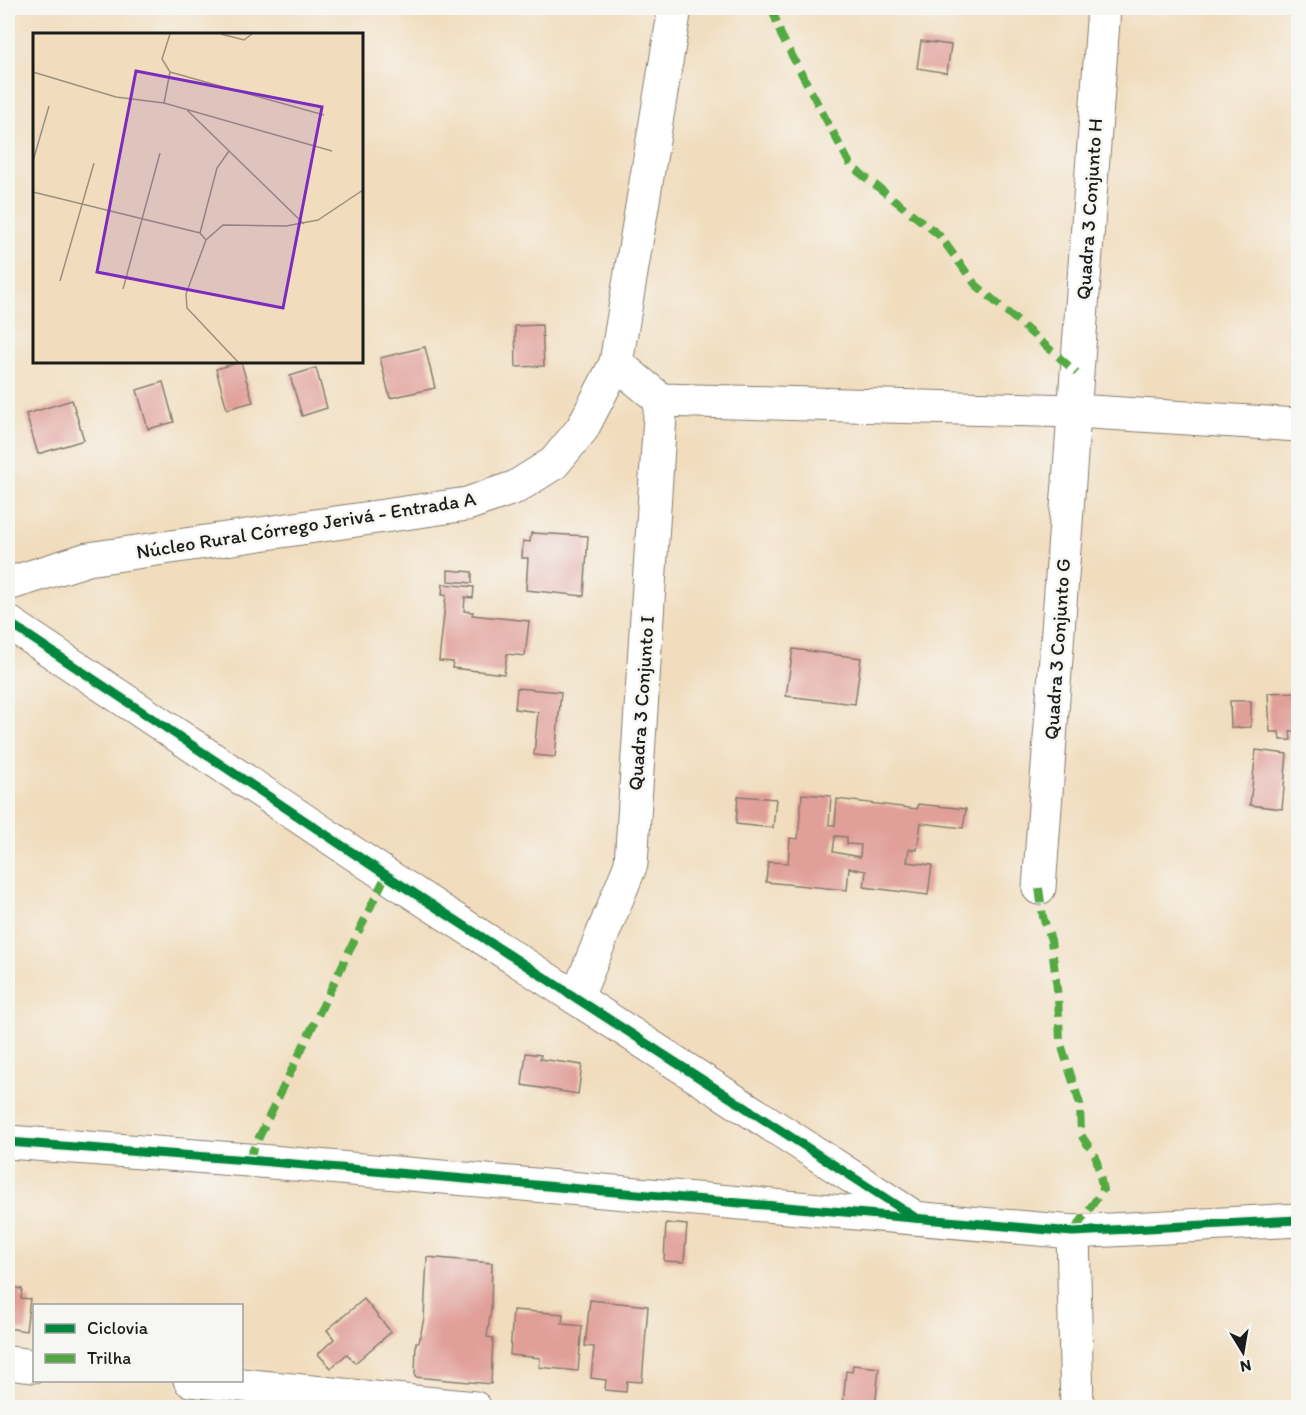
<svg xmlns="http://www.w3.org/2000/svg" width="1306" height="1415" font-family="Itim,sans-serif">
<rect width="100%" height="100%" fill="#f6f6f2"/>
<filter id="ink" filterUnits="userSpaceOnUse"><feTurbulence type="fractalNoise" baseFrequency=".0167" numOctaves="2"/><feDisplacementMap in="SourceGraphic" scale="12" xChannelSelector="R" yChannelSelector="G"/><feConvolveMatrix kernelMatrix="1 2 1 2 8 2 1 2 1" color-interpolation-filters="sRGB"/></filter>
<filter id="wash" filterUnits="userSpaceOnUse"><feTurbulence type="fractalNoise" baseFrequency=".008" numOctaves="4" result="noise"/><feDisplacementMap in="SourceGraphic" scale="24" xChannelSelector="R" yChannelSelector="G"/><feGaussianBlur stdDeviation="1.35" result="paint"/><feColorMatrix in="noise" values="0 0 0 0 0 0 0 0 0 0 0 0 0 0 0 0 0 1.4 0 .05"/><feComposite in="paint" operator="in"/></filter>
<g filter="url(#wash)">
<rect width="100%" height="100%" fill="#f1ddbe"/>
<g id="blocks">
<!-- building -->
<g fill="#e19f99" fill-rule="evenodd">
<path d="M921,41L951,45L947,73L917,68Z"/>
<path d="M542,325L544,366L516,367L515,326Z"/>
<path d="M425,347L435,388L390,398L380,358Z"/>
<path d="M241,362L253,402L227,409L216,369Z"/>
<path d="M316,368L327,408L302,416L290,376Z"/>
<path d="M163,382L174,422L148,429L137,390Z"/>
<path d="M72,400L84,440L38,454L26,414Z"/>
<path d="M531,533L588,536L584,596L526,590L528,558H522L523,541L530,542Z"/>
<path d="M448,570L472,572V583L448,581Z"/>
<path d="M443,584L474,587L473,598L465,597L464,611L473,612L472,615L529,621L525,656L507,654L504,674L452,668L453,662L439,661L446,595H442Z"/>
<path d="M793,649L861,658L855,704L786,696Z"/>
<path d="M517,688L561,692L555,757L534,755L538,712L515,709Z"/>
<path d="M1298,692V731H1290L1291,740H1280L1279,732H1270L1268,693Z"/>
<path d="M1230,701H1251V727L1231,728Z"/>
<path d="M1256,750L1287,754L1282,809L1250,805Z"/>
<path d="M802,794L831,796L829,825H835L837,799L917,809L918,804L966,809L963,828L921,823L917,850L909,849L907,862L932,865L928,895L864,887L866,871L849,868L847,890L766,882L768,862L788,863L790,838L798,839ZM835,836L847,837V844L861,845L860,857L833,852Z"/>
<path d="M738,796L776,799L773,828L736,824Z"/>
<path d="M526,1053L541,1055L540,1059L582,1065L578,1094L522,1085Z"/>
<path d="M666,1223L687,1225L684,1262L664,1261Z"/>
<path d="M427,1257L492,1263L491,1310L487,1337L493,1338L491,1384L415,1377L416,1342H419L424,1318Z"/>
<path d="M8,1287L22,1289L21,1298L30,1299L26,1331L8,1328Z"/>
<path d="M364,1299L391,1332L355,1363L347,1354L331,1368L318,1354L334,1339L327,1330Z"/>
<path d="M590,1300L648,1306L642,1382L627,1381L626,1392L605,1390L606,1380L591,1378L594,1347L585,1346Z"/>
<path d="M513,1310L563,1314L562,1324L582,1326L578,1371L539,1367L540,1358L510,1355Z"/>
<path d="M853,1365L879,1368L875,1408L843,1405L846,1371L852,1372Z"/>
</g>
</g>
</g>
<g filter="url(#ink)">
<use href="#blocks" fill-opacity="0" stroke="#867c6d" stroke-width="1.5"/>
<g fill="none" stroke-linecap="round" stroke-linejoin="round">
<!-- minor casing -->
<g stroke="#867c6d" stroke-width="35">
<g id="minor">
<path d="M616,363L661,400L1075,411L1298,425"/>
<path d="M8,584L88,559L467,504L516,487L554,463L582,429L616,363L675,8"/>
<path d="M8,622L386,875L914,1217"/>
<path d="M1039,888L1104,8"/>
<path d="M577,997L631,864L661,400"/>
<path d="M8,1142L248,1160L1073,1232L1298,1220"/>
<path d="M1073,1232L1077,1408"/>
<path d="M8,1363L34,1366"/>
<path d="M190,1380L475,1408"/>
</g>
</g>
<!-- minor -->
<use href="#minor" stroke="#fff" stroke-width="33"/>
<!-- quiet -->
<g stroke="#52a943" stroke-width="8" stroke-dasharray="15 8" stroke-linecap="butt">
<path d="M772,8L781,35L851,166L939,235L975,284L1077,373"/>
<path d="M1039,888L1043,917L1051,940L1058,997L1060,1041L1080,1104L1081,1135L1096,1157L1103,1190L1073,1232"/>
<path d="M248,1160L386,875"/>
</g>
<!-- cycleway casing -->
<g stroke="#f6f6f2" stroke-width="13">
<g id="cycleway">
<path d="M8,622L386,875L916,1218"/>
<path d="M8,1142L248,1160L1073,1232L1298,1220"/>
</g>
</g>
<!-- cycleway -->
<use href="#cycleway" stroke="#00873e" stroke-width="9"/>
</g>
</g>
<g text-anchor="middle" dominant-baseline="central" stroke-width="5" stroke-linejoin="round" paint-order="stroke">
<!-- street labels -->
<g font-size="20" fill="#1c1c1c" stroke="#f6f6f2">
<text transform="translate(1089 209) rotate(-86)">Quadra 3 Conjunto H</text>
<text transform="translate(306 525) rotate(-9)">Núcleo Rural Córrego Jerivá - Entrada A</text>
<text transform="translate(1057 649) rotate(-86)">Quadra 3 Conjunto G</text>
<text transform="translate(641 703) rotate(-86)">Quadra 3 Conjunto I</text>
</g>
</g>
<!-- overview -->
<g transform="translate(33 33)">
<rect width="330" height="330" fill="#f1ddbe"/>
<path fill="none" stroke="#9c907d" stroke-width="1.5" d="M137,1L129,26L137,39L291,82M188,1L211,7L219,1M0,39L83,64L131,70L299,118M131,70L137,39M154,77L271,191M0,128L16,73M0,159L167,200L173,207M167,200L184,135L196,118M27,248L61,130M90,256L127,120M205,329L154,275L153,261L173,207L190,192L253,193L285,187L330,157"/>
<path fill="#7b2cbf" fill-opacity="0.15" stroke="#7b2cbf" stroke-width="3" d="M103,38L289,74L250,275L64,239Z"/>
<rect width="330" height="330" fill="none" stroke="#1c1c1c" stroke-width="3"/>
</g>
<!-- margin -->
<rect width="1306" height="1415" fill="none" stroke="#f6f6f2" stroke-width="30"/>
<!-- legend -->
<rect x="33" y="1304" width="210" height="78" fill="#f6f6f2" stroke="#9f9f9c" stroke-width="1.5"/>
<rect x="45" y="1324" width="30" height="9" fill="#00873e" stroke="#9f9f9c" stroke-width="1.5"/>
<text x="87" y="1334" font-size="18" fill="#1c1c1c">Ciclovia</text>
<rect x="45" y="1354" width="30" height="9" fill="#52a943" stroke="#9f9f9c" stroke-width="1.5"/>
<text x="87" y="1364" font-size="18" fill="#1c1c1c">Trilha</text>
<!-- north arrow -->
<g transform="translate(1243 1352) rotate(169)" stroke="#f6f6f2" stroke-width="4.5" paint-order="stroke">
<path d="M0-4.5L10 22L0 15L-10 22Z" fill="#1c1c1c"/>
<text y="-9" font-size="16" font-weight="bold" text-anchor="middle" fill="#1c1c1c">N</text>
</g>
</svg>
